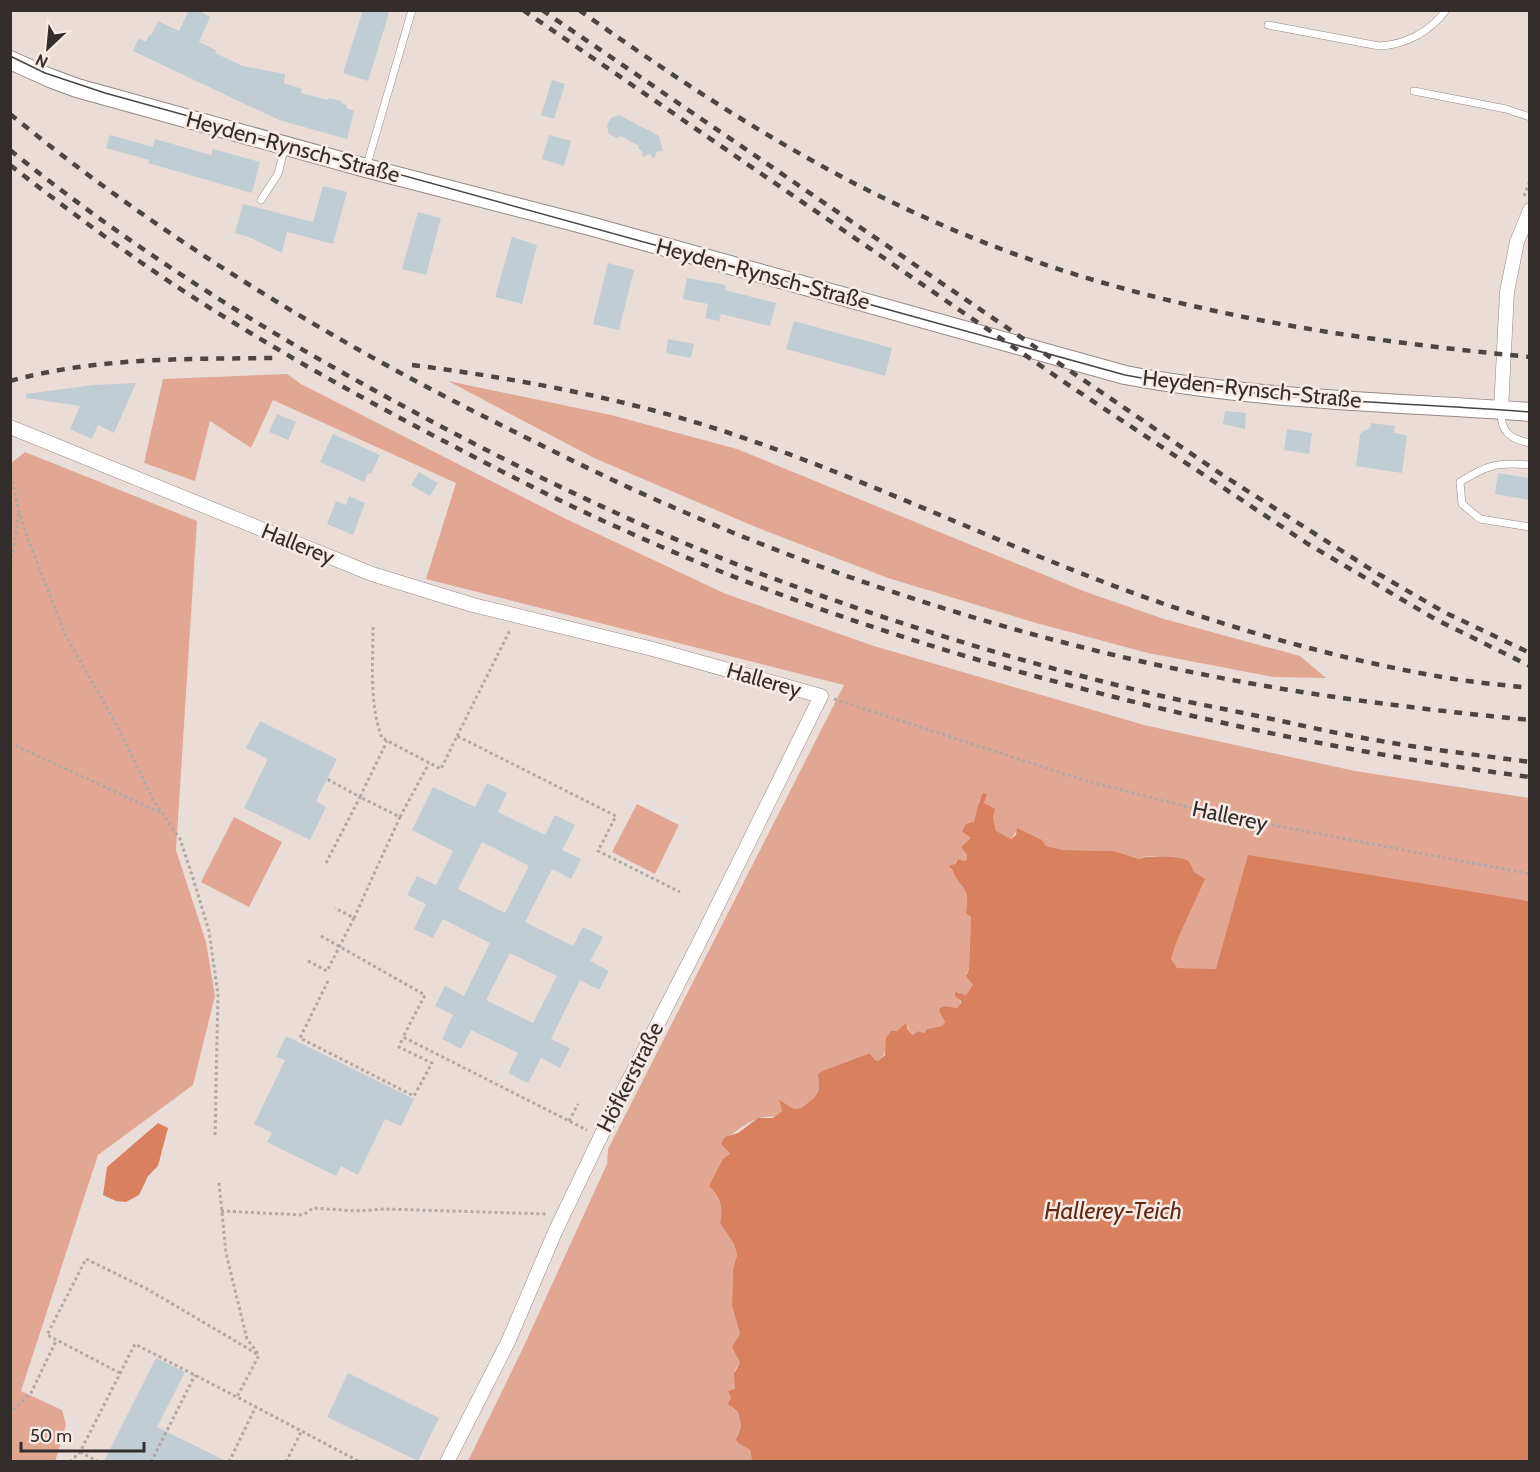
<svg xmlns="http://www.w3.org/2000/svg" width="1540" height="1472" font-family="Cabin,sans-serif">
<rect width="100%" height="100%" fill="#eaddd8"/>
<!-- green -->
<g fill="#e1a792">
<path d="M287,374L301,384L564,518L726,594L874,646L1144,725L1355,771L1529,798V901L1490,896L1216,970L1176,968L1171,959L1194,872L1180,859C1167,858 1151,852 1139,859L1114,851L1064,850L1046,846L1016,832L1011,839L996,832L993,816L984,802L987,794L979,800C979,814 972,825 971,839L961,847L967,855V859L964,861L957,860L951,869L968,893L966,912L971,917L969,969L966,974L973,985L966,995L955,993L961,1003L957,1008L945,1006L939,1011L945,1022L942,1026L927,1029L924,1033L918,1031L913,1035L907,1028L908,1025L897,1031H891C884,1043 889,1053 878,1061L874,1059L870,1053L822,1071L818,1074L819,1090L814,1098L801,1108L794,1109L779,1101L782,1111C775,1120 769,1115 760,1118C748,1121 730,1135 721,1144L730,1154L709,1186C721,1198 723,1207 720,1223L734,1244L737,1255L733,1269L732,1306L740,1334L734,1345L740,1362L735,1370L736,1385L729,1402L731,1407L738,1412L741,1426L737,1435L738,1443L750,1450L752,1461H468L522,1350L607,1164L608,1149L844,685L426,579L456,483L273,400L251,448L210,421L195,481L144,463L163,379Z"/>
<path d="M448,381L611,415L737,449L1086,592L1164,619L1300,656L1326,678L1273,677L1148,653L1036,623L888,578L758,528L594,458Z"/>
<path d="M25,452L197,521L176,850L206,942L215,996L193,1085L98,1155L21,1391L62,1410L66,1425L55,1462L10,1461V464Z"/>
<path d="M637,804L679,825L655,874L612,852Z"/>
<path d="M234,817L282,842L249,907L201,882Z"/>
</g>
<!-- water -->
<g fill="#d9805f">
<path d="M983,793L987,794L984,803L995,809L993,816L996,831L1011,839L1016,835L1017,828L1042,840L1046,846L1064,850L1114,851L1139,859C1146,855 1179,856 1187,860C1191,863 1192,868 1194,872L1205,879L1177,940L1171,959L1177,968L1216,969L1248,855L1529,901V1461H752L750,1450L738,1443L736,1440L741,1426L738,1412L728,1404L731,1397L728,1391L735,1389L734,1374L740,1362L732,1347L740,1334L732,1306L733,1269L737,1255L734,1244L720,1223C723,1207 721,1198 709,1186L723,1159L730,1154L721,1144L725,1137L738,1133L758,1118H773L782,1111L779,1100L794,1109L801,1108L814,1098L819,1090L818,1074L822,1071L870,1053L874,1059L878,1061L885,1055L886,1038L891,1031H897L905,1024L907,1025V1029L913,1035L918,1031L924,1033L927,1029L942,1026L945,1022L939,1011L940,1008L945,1006L957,1008L961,1003V1001L955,996V992L966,995L973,985L966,976L969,969L971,917L966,913C968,892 969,895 957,879C954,874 953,870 949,866L955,864L958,859L964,861L967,859V855L961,847L971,838L962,831L966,824L974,822C977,812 978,802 983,793Z"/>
<path d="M158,1123L168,1128L158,1166L148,1176L139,1195L126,1202L116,1201L103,1195L107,1167Z"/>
</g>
<!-- building -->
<g fill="#c0cdd3" fill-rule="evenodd">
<path d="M189,10H198L210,17L199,42L216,50L215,53L243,66L285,74L284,83L302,89L301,93L328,100L329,98L342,101L341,103L347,105L346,108L354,111L347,139L279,120L133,51L139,38L146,42L149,35L151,36L158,21L179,31Z"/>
<path d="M363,10H380L389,13L368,81L343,73Z"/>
<path d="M552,80L565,84L554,119L541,115Z"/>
<path d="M619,115L659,136L663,151L657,152L654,158L649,154L643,157L642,151L638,148L639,146L621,136L617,138L609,134L607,125L611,118Z"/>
<path d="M110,135L153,147L155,139L211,155L213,149L260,162L252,193L148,163L149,160L106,148Z"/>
<path d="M549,135L571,141L564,166L542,159Z"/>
<path d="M323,186L347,192L333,244L287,232L282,253L249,237L235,233L243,204L313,222Z"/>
<path d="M418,212L441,218L426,275L402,269Z"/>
<path d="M512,237L537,245L522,304L495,297Z"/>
<path d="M608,263L634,270L619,330L593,324Z"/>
<path d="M687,278L726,285L725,290L776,303L770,326L721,314L719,321L705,318L708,304L683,299Z"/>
<path d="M794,321L892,348L885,376L786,349Z"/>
<path d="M668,339L694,344L691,358L666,353Z"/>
<path d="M136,383L114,433L98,425L92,439L70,429L80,406L26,398V394L94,385Z"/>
<path d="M1225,411L1246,413L1245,429L1223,424Z"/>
<path d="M277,414L296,422L288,440L269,432Z"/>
<path d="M1371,423L1395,426L1394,433L1407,435L1402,473L1356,466L1360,435L1362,432L1370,428Z"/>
<path d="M1287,429L1312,433L1309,454L1284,450Z"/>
<path d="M333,434L380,455L371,474L368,473L364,482L320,462Z"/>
<path d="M419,472L438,483L430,496L411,485Z"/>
<path d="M1498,473L1530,478V500L1495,494Z"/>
<path d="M349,496L365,503L353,535L327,524L336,501L346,505Z"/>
<path d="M260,721L337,759L316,801L326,807L310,840L244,808L268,759L246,748Z"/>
<path d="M487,783L507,793L498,812L545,835L555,815L575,825L562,850L581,859L571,879L552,869L525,922L573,946L583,927L603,937L590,961L609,971L599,990L580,980L551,1039L570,1048L560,1068L541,1058L528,1083L508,1073L518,1053L471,1030L461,1049L442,1039L453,1015L435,1006L445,986L464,996L490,943L443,919L433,938L414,929L426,904L407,895L417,876L436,885L453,851L412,830L433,787L475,807ZM482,842L529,866L505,913L458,889ZM510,953L557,976L533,1023L486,1000Z"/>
<path d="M286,1036L414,1099L401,1126L385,1119L358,1175L341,1166L336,1176L267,1142L272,1133L254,1124L285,1060L276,1057Z"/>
<path d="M156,1358L185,1372L157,1427L226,1461H104Z"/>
<path d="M348,1373L439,1418L418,1461L327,1417Z"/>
</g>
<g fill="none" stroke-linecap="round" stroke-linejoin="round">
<!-- lane casing -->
<g stroke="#948884" stroke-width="8">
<g id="lane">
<path d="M1268,25L1379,46C1405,45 1430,32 1446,10"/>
<path d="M1414,91L1506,109L1530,117"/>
<path d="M366,168L412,10"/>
<path d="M261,200L278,174L285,146"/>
<path d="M1501,412C1501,432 1510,439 1530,443"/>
<path d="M1530,465C1497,462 1487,465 1460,482L1462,504L1480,519L1530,527"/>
</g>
</g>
<!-- street casing -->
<g stroke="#948884" stroke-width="15">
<g id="street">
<path d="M1501,410L1507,292L1517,242L1530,210"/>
<path d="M10,427L372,574L473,605L649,648L821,696L698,945L609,1119L555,1232L508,1342L447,1462"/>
</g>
</g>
<!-- secondary casing -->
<g stroke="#948884" stroke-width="20">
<path id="secondary" d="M10,60L50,78L77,88L366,168L590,226L1125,375C1258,400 1394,402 1530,412"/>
</g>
<!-- path -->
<g stroke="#b1a7a3" stroke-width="3" stroke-dasharray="3 3" stroke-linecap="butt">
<path d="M1524,196L1530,181"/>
<path d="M10,469L18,508L26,534L65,634L119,729L153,800L180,839L193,878L209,931L218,994L215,1137"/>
<path d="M373,627C373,663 369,704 382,738L441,769L457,736L616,816L598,851L680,892"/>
<path d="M10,630L11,564L19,513"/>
<path d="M834,699L1086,781L1220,815L1530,874"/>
<path d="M457,736L510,630"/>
<path d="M10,743L161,813"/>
<path d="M400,817L429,763"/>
<path d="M326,863L360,797L327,779"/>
<path d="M354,918L400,817L360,797L387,741"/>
<path d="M321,936L425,995L403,1037L587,1130"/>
<path d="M308,961L327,971L354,918L335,908"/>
<path d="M328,981L300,1038L414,1096L432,1063L399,1047L403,1037"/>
<path d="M569,1121L578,1104"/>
<path d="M219,1183L226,1253L247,1339L259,1355L237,1397L360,1462"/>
<path d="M221,1211L303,1215L313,1208L356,1211L385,1209L548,1214"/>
<path d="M120,1373L47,1335L86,1259L147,1289L259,1355"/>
<path d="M10,1415L14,1409L31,1393L56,1341"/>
<path d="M80,1452L99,1462"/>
<path d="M70,1462L80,1452L135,1344L237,1397"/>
<path d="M151,1462L195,1375"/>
<path d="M229,1462L256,1406"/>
<path d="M286,1462L302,1430"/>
</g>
<!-- lane -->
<use href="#lane" stroke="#fff" stroke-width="7"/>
<!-- street -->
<use href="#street" stroke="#fff" stroke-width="14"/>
<!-- secondary -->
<use href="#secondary" stroke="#fff" stroke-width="18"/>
<!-- tram -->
<path stroke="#4b4543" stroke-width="1.5" d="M10,56L45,73L105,93L1125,375C1258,400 1394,402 1530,412"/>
<!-- rail -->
<g stroke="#4b4543" stroke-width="4.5" stroke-dasharray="8 8" stroke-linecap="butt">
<path d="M523,10L1073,388L1308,544L1435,619L1530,666"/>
<path d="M542,10L1224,476L1375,572L1444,612L1530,653"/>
<path d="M579,10C689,88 801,162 924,217C1115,304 1322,337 1530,357"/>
<path d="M10,114C152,230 310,328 473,411C537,443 601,476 668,505C833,578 1014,636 1191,672C1303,695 1416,709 1530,720"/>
<path d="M10,150C122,241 245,319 372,389C517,469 668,543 825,597C930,634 1037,666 1145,692C1185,702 1226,709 1267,718C1305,726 1343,735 1381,741C1430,750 1480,755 1530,762"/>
<path d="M10,165C67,209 125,253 185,292C267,345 352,393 438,438C497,469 556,500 617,527C763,594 917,645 1072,686C1223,726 1375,757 1530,777"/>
<path d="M412,365C522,379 633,400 738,436C877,483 1009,549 1147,598C1246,633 1350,662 1454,679C1479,683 1504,685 1530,688"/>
<path d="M10,381C97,357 187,359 276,358"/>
</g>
</g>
<g text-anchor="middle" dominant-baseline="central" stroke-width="5" stroke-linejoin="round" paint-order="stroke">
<!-- street labels -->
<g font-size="22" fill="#332e2c" stroke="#f8eae5">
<text transform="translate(293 147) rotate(15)">Heyden-Rynsch-Straße</text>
<text transform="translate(763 274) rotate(15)">Heyden-Rynsch-Straße</text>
<text transform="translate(1252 389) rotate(6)">Heyden-Rynsch-Straße</text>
<text transform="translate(298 544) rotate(22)">Hallerey</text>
<text transform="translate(764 680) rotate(16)">Hallerey</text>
<text transform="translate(1230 816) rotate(12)">Hallerey</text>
<text transform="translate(630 1077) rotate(-63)">Höfkerstraße</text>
</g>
<!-- water labels -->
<g font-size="24" font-style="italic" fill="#632a14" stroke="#f8eae5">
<text x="1113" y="1210">Hallerey-Teich</text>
</g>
</g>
<!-- border -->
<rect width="1540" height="1472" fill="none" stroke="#332e2c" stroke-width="24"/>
<!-- north arrow -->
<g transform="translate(48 48) rotate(206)" stroke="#f8eae5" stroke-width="4.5" paint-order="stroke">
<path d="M0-4.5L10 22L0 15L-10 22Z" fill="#332e2c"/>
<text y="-9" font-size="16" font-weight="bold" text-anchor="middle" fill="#332e2c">N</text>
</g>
<!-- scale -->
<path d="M21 1442v9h123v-9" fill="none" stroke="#332e2c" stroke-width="3"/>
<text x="30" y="1442" font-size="18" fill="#332e2c" stroke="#f8eae5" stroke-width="4.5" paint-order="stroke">50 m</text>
</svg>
